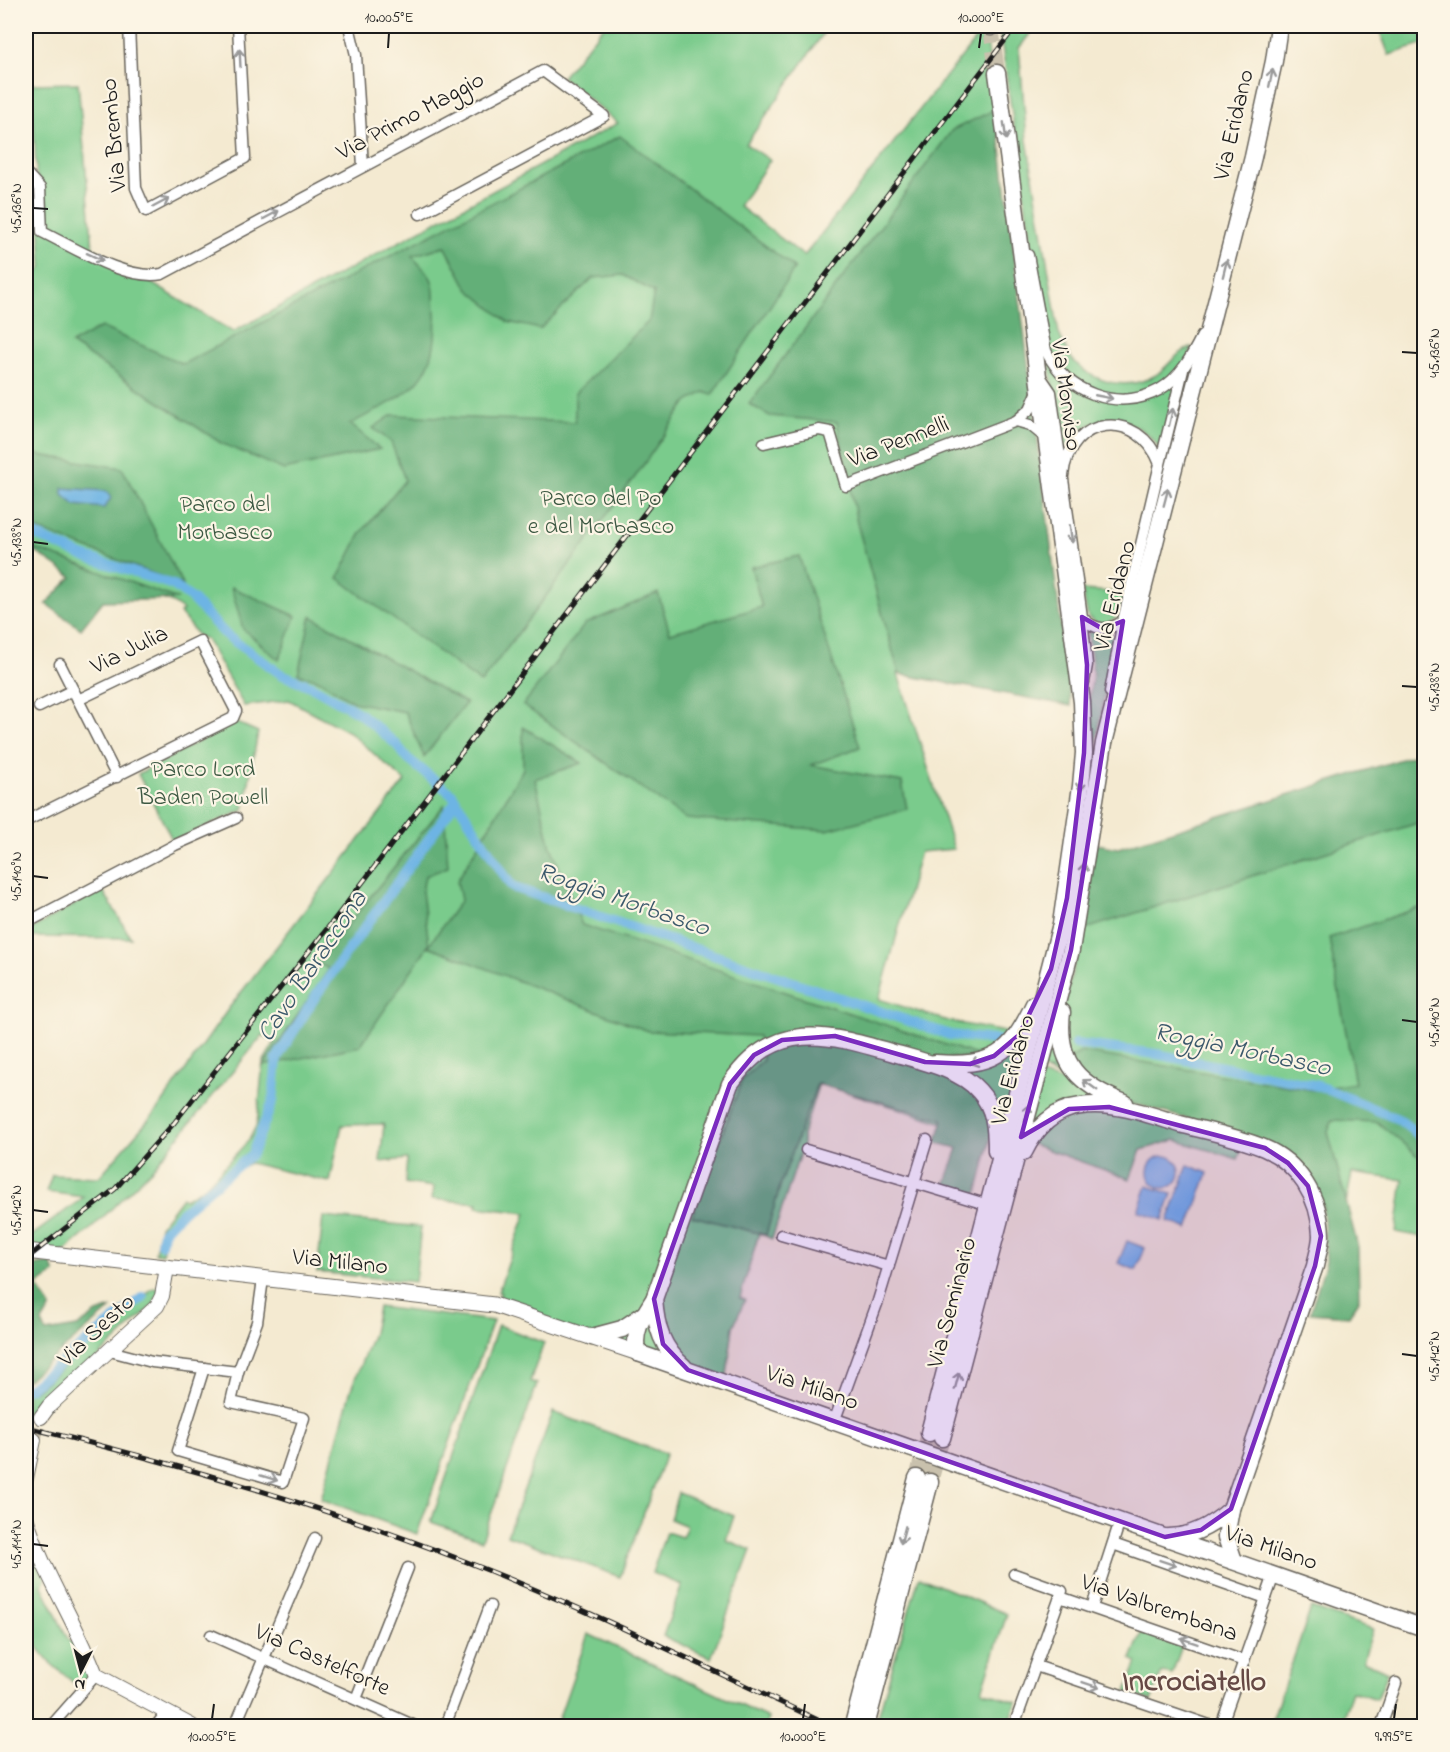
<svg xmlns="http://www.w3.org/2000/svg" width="1450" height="1752" font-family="'Indie Flower',sans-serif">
<rect width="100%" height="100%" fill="#fcf5e5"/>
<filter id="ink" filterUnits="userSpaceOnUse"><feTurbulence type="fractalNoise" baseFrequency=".0167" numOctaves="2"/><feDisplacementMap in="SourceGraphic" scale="12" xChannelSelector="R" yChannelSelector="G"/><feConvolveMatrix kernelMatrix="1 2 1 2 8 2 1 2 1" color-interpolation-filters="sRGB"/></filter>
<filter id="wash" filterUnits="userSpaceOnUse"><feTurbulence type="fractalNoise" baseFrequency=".008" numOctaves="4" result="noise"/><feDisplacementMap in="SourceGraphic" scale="24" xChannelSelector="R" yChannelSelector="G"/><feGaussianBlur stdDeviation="1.35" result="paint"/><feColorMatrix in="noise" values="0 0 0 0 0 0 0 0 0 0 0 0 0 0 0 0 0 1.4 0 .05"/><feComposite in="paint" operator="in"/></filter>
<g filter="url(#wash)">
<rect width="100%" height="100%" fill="#f4ead1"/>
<!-- green -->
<g fill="#7acb8c" stroke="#4b7454" stroke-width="1.5">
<path d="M604,26H813L823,34L746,144L770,160L739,206L804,256L985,27L996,109L990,112L1065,703L898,674L954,849L920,852L879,999L948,1021L1015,1034L1057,1032L1083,931L1094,845L1118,849L1424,755V1233L1422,1237L1396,1232L1403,1180L1352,1173L1342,1224L1326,1221L1314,1180L1289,1150L1262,1136L1110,1093L1017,1061L1015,1067L1125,1101L1151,1114L1247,1136L1238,1159L1175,1140L1141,1150L1130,1179L995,1131L993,1135L940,1122L819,1083L803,1133V1144L772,1239L759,1233L740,1298L745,1300L733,1327L726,1383L680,1365L494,1305L501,1293L498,1292L526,1213L477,1207L478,1203L432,1199L434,1187L405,1183L407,1159L380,1162L384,1124L342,1125L330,1182L250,1163L237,1169L166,1231L162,1254L155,1253L160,1226L182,1197L185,1199L205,1187L249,1140L257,1124L263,1062L275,1042L263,1035L154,1167L93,1227L60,1255L33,1262L26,1267V1240L84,1197L46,1192L52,1175L99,1177L158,1109L229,1008L405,781L349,732L289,700L244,706L206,639L198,636L180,613L183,610L173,603L71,567L26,546V283L42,268L31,84L78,83L93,248L233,332L618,123L562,77Z"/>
<path d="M999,26H1036L1019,48L1027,140L1059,334C1063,342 1067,352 1072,359C1093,383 1127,392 1156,375C1171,365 1171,356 1192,347L1161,451C1137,410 1079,408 1063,457Z"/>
<path d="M1378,26H1420L1424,44L1389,55Z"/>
<path d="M1082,590L1125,593C1120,613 1122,619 1100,625L1088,617Z"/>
<path d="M1092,631L1111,634L1114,638L1088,792V709L1093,673L1088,633Z"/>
<path d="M235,722L258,732L244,810L173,841L138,774Z"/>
<path d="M102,889L131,938L26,937V932Z"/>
<path d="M323,1217L421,1227L415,1282L317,1272Z"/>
<path d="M161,1287L153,1305L35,1417L26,1415V1393L35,1391L139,1304L151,1289Z"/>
<path d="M378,1307L493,1321L417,1534L321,1499L351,1389L373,1333Z"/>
<path d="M498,1325L544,1343L530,1381L537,1384L482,1540L431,1522Z"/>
<path d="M553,1412L666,1454L620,1577L507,1535Z"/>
<path d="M678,1493L734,1516L726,1540L751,1550L711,1658L663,1636L682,1585L652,1573L666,1532L682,1537L687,1526L670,1519Z"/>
<path d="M26,1530L46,1577L42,1586L69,1641L81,1644L89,1675L80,1688L48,1661L26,1631Z"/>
<path d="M919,1577L1007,1614L982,1691L1017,1702L1008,1726H875Z"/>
<path d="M1311,1608L1373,1629L1363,1661L1388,1672L1377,1699L1352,1691L1340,1726H1270Z"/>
<path d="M1142,1632L1182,1646L1172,1674L1162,1672L1151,1701L1126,1692L1137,1662L1131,1659Z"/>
<path d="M588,1634L768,1718L766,1726H556Z"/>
</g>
<!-- forest -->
<g fill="#63af78" stroke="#40664a" stroke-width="1.5">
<path d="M996,109L1071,706L899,674L857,523L837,422L770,416L749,404L952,130Z"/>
<path d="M620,136L795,268L712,395L704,392L686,403L635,477L481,683L338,578L361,533L405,480L391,442L373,428L392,415L575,422V393L649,321L654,292L623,275L593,278L540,329L508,322L468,289L445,246L412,256C417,263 429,272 432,281C435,290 434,303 435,313C441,384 403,396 350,424L380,449L284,470L221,443L71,344L101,327L183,364Z"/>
<path d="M26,453L122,468L183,585L26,525Z"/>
<path d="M27,546L178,599L103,601L81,629L46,604L72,577Z"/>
<path d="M799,556L860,747L811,765L902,782L907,809L827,830L686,819L523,705L585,624L658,593L670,633L762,607L751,567Z"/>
<path d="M231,587L296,616L279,660L243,629Z"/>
<path d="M311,616L466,703L424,757L405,712L353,702L319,680L298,674Z"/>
<path d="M523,727L582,763L535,779L550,844L582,925L983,1057L937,1058L976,1088L993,1130L977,1194L945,1185L958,1148L936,1143L943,1119L817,1084L781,1183L766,1235L692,1216L742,1080L763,1060L758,1036L648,1031L428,946L360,1046L263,1066L329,969L317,963L444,805L448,867L425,876L422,891L429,945L461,900L457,881L523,769Z"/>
<path d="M1424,752V821L1083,930L1096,841L1097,844L1118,848Z"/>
<path d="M1424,906V1161L1377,1122L1332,1120L1328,1132L1358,1247L1359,1300L1349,1316L1310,1313L1326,1261L1323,1208L1315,1182L1286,1151L1247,1136L1125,1101L1047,1072L1081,1052L1312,1090L1355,1083L1329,938Z"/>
<path d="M51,1263L55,1273L37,1286L51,1307L42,1322L46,1332L77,1327L97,1313L112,1308L26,1381V1283L30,1280L26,1274L37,1265Z"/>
</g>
<!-- water -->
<g fill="#6db4e4" stroke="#446880" stroke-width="1.5">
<path d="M63,488L106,491L111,498L104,508L75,505L63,495Z"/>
<circle cx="1164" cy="1172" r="16"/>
<path d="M1188,1165L1208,1173L1188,1229L1168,1221Z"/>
<path d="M1147,1186L1172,1194L1163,1220L1138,1211Z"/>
<path d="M1127,1241L1145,1248L1136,1270L1118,1263Z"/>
</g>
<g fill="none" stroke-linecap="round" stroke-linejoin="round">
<!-- canal -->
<g stroke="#6db4e4" stroke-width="10">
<path d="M26,531L83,556L173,585L192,599L227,636L281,674L313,687L359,713L396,744L408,759L452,794L512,887L950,1035L1001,1041"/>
<path d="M1075,1044L1156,1054L1319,1086L1398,1119L1424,1139"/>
<path d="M161,1244L163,1232L183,1211L252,1154L273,1101L277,1058L317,994L456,801"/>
<path d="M26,1389L30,1388L143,1297"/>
</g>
</g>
</g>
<g filter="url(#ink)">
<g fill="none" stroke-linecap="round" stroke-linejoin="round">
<!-- tertiary-tunnel -->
<path stroke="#c9c1ad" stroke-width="14" stroke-dasharray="14 7" stroke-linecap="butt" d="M34,1440L41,1417"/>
<!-- primary-tunnel -->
<g stroke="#c9c1ad" stroke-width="16" stroke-dasharray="16 8" stroke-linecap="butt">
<path d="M991,27L997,73"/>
<path d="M917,1478L929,1433"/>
<path d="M930,1482L942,1438"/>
</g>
<!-- minor casing -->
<g stroke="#68645b" stroke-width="13">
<g id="minor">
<path d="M129,26L136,188L146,211L245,158L238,26"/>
<path d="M349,26L356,55L363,166"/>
<path d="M26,173L40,188L42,232C75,248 126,281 162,274L543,71L604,116L420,214"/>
<path d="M1028,255L1046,351C1066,392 1117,413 1159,390C1180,378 1192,356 1202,336"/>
<path d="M1040,376L1051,392L1082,617C1094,631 1109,631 1123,621L1160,464C1139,408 1069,414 1063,476"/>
<path d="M1016,421L1030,425L1046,438"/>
<path d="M764,443L819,430L830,432L846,486L1016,421L1030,409L1038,391"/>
<path d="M1160,464L1183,370"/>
<path d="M1082,617L1087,665L1084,682"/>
<path d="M60,664L117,777"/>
<path d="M1110,692L1123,621"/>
<path d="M39,707L73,690"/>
<path d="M26,821L233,718L236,711L200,641L78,700"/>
<path d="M26,923L175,845L236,818"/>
<path d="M806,1150L982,1203"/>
<path d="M781,1235L889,1266"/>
<path d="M110,1351L152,1362L238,1372"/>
<path d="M204,1368L178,1451L283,1482L304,1418L231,1402L238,1372L257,1322L263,1279"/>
<path d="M834,1422L878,1301L927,1140"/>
<path d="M1113,1544L1266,1598"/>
<path d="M1014,1574L1062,1591L1060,1597"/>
<path d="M1060,1597L1244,1661"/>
<path d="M1092,1607L1120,1521"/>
<path d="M211,1635L415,1726"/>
<path d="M1036,1666L1212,1726"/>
<path d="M356,1699L408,1568"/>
<path d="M51,1726L96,1675"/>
<path d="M156,1726L166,1713"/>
<path d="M235,1726L315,1538"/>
<path d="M445,1726L490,1606"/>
<path d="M1014,1726L1060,1597"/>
<path d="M1221,1726L1274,1575"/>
<path d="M1381,1726L1396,1683"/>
</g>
</g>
<!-- tertiary casing -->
<g stroke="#68645b" stroke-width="16">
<g id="tertiary">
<path d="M41,1417L49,1406L157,1306L162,1296L167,1268"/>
<path d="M26,1478L34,1440"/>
<path d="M26,1517C42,1572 76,1621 96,1675L192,1726"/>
</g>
</g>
<!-- secondary casing -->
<g stroke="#68645b" stroke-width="17">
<path id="secondary" d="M26,1251L494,1305L638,1353"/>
</g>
<!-- primary casing -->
<g stroke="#68645b" stroke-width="19">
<g id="primary">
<path d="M991,26V27"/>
<path d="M1062,1012C1056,1064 1079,1085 1125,1103"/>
<path d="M935,1063C993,1067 1010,1055 1034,1004"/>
<path d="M1024,1152C1035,1129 1054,1109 1081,1106C1113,1101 1150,1115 1180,1124C1207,1131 1238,1137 1264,1148C1298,1162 1320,1198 1321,1235C1321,1245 1317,1256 1315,1266L1231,1509L1226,1537L1234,1561"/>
<path d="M654,1299C656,1328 662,1348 684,1367"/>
<path d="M592,1337L622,1329L643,1315"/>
<path d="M638,1353L1424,1628"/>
<path d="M638,1353C631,1333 644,1315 654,1299L730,1084C776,1015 834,1036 901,1055C926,1062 962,1071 979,1091C995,1108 996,1129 996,1151"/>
<path d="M929,1433L1061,924L1081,786L1084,753L1082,702L997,73"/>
<path d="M942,1438L1071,950L1104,743L1253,157L1274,61L1279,26"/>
<path d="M1168,1537C1193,1537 1213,1525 1231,1509"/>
<path d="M853,1725L917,1478"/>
<path d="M866,1726L930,1482"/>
</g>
</g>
<!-- minor -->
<use href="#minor" stroke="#fff" stroke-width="10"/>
<!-- tertiary -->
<use href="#tertiary" stroke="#fff" stroke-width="14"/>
<!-- secondary -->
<use href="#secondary" stroke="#fff" stroke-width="15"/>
<!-- primary -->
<use href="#primary" stroke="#fff" stroke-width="16"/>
<!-- rail casing -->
<g stroke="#1c1c1c" stroke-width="5">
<g id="rail">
<path d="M26,1259L115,1189L174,1123L337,916L1016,26"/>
<path d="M26,1427C176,1463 323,1506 467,1562C591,1610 711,1670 831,1726"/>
</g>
</g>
<!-- rail -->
<use href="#rail" stroke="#fcf5e5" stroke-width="3" stroke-dasharray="9" stroke-linecap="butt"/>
</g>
<!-- one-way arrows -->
<defs><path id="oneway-shaft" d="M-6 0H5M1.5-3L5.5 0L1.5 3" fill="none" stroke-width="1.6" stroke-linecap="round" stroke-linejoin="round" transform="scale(1.5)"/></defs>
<g stroke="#999">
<use href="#oneway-shaft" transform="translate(240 58) rotate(-93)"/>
<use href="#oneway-shaft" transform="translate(1271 78) rotate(-78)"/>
<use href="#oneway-shaft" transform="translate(1005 131) rotate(82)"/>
<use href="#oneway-shaft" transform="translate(161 203) rotate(-28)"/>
<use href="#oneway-shaft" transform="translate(271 215) rotate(-28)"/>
<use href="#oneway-shaft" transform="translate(95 257) rotate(25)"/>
<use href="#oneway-shaft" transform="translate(1225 268) rotate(-76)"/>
<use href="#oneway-shaft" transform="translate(1104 397) rotate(11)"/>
<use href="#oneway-shaft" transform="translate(1171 417) rotate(-77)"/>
<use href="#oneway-shaft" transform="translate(1166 497) rotate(-75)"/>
<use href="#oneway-shaft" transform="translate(1071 534) rotate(82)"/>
<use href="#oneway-shaft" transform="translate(1081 782) rotate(96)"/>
<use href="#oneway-shaft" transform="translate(1083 872) rotate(-82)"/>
<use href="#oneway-shaft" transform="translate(979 1061) rotate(163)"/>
<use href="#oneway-shaft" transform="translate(1090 1085) rotate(-144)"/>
<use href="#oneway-shaft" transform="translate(1027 1113) rotate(-76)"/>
<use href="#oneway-shaft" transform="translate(957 1381) rotate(-75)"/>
<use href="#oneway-shaft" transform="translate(269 1478) rotate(17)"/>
<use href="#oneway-shaft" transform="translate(903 1535) rotate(105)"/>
<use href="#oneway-shaft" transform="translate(1168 1563) rotate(19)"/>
<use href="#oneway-shaft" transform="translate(1189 1641) rotate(-161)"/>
<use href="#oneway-shaft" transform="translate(1091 1685) rotate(19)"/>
</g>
</g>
<!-- marked area -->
<path fill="#7b2cbf" fill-opacity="0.2" stroke="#7b2cbf" stroke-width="4.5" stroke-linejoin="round" d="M1082,617L1103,629L1123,621L1071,950L1021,1137L1069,1109L1109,1107L1265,1148L1288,1163L1308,1186L1321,1236L1315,1266L1231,1509L1201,1530L1165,1537L688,1370L663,1344L654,1299L730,1084L754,1055L782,1040L835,1036L925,1062L970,1064L994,1056L1019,1035L1051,969L1067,898L1084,753L1087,665Z"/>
<!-- ticks -->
<path fill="none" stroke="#1c1c1c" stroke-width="2" d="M388,48L389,33M979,48L981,33M33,208L48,209M1402,352L1417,353M33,542L48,544M1402,686L1417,687M33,876L48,878M1402,1020L1417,1022M33,1210L48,1212M1402,1354L1417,1356M33,1544L48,1546M212,1719L214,1704M803,1719L805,1704M1394,1719L1396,1704"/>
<g text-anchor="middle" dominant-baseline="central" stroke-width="4.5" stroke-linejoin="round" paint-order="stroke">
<!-- street labels -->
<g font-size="24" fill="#1c1c1c" stroke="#fcf5e5">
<text transform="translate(411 117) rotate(-28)">Via Primo Maggio</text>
<text transform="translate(1235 125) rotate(-77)">Via Eridano</text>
<text transform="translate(115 135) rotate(-95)">Via Brembo</text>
<text transform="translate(1065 395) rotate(82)">Via Monviso</text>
<text transform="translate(899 443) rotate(-21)">Via Pennelli</text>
<text transform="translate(1116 596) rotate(-76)">Via Eridano</text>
<text transform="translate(130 651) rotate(-26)">Via Julia</text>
<text transform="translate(1014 1070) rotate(-75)">Via Eridano</text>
<text transform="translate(340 1263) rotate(6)">Via Milano</text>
<text transform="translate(953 1303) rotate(-75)">Via Seminario</text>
<text transform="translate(97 1331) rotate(-43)">Via Sesto</text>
<text transform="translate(812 1389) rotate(19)">Via Milano</text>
<text transform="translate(1271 1549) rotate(19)">Via Milano</text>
<text transform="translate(1159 1609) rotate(19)">Via Valbrembana</text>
<text transform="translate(322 1661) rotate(24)">Via Castelforte</text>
</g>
<!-- park labels -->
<g font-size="24" fill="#3d5943" stroke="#fcf5e5">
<text x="601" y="499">Parco del Po<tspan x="601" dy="28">e del Morbasco</tspan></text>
<text x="225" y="505">Parco del<tspan x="225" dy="28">Morbasco</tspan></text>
<text x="203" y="770">Parco Lord<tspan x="203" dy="28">Baden Powell</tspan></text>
</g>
<!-- water labels -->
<g font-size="26" font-style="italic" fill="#3c596c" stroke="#fcf5e5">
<text transform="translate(623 901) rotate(19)">Roggia Morbasco</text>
<text transform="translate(313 967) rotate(-56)">Cavo Baraccona</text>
<text transform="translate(1242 1051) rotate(12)">Roggia Morbasco</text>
</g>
<!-- district labels -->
<g font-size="30" font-weight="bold" fill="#664945" stroke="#fcf5e5">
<text x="1194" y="1683">Incrociatello</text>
</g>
</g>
<!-- margin -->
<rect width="1450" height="1752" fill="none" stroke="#fcf5e5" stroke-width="66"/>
<!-- north arrow -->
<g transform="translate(81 1671) rotate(186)" stroke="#fcf5e5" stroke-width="4.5" paint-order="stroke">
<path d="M0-4.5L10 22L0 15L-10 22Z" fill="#1c1c1c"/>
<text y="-9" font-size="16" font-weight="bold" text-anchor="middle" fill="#1c1c1c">N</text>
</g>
<rect x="33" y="33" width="1384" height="1686" fill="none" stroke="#1c1c1c" stroke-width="2"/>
<g font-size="15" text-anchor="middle" fill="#1c1c1c">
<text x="389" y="22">10.005°E</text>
<text x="981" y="22">10.000°E</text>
<text transform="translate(16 208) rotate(-90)" y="5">45.136°N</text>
<text transform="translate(1434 353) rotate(-90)" y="5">45.136°N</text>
<text transform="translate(16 542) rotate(-90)" y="5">45.138°N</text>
<text transform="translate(1434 687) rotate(-90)" y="5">45.138°N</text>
<text transform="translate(16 876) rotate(-90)" y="5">45.140°N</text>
<text transform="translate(1434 1022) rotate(-90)" y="5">45.140°N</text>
<text transform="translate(16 1210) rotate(-90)" y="5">45.142°N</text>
<text transform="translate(1434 1356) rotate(-90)" y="5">45.142°N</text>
<text transform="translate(16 1544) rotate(-90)" y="5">45.144°N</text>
<text x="212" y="1741">10.005°E</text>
<text x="803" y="1741">10.000°E</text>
<text x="1394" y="1741">9.995°E</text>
</g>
</svg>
